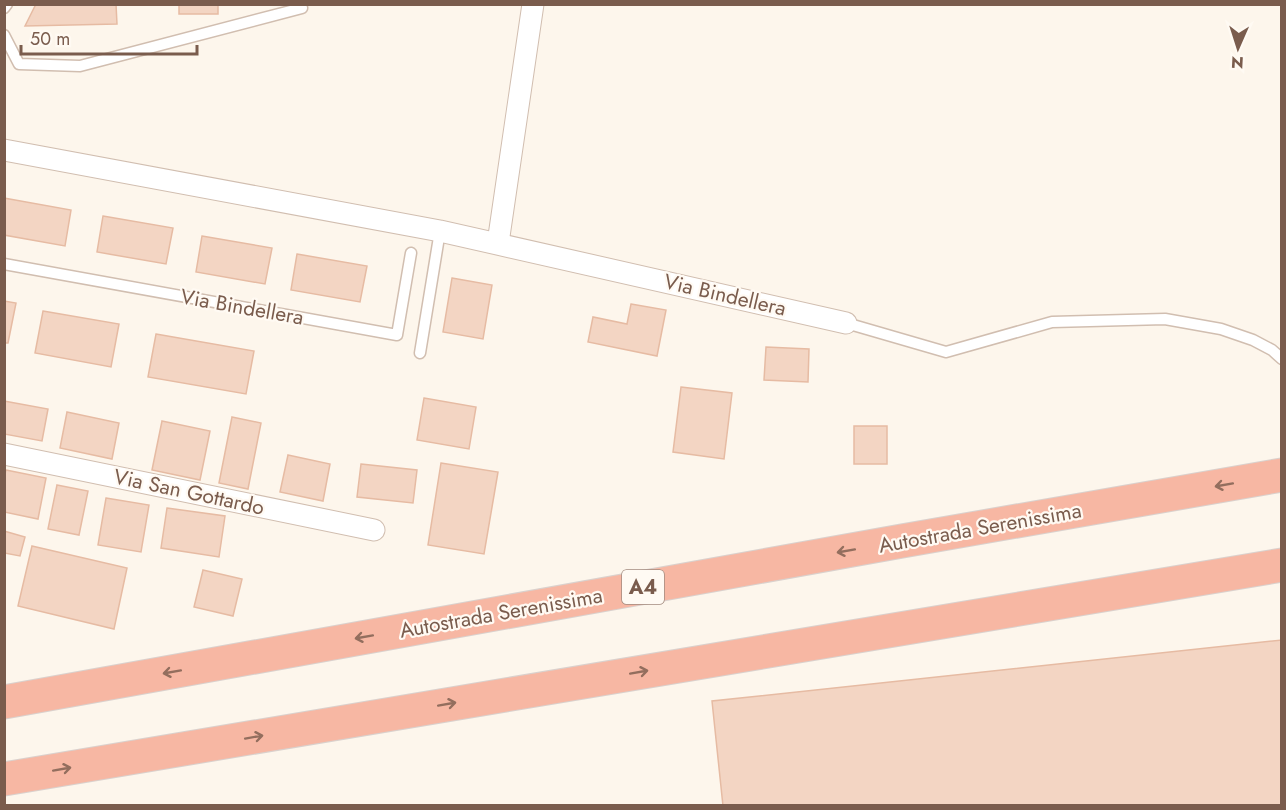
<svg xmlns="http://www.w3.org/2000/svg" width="1286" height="810" font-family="Jost,sans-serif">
<rect width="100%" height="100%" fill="#fdf6ec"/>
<!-- building -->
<g fill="#f3d5c3" stroke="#e6bba3" stroke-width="1.5">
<path d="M36,4H116L117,24L25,26Z"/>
<rect x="179" y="4" width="39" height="10"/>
<path d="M4,198L71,210L65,246L4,235Z"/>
<path d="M103,216L173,228L166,264L97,252Z"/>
<path d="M202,236L272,248L265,284L196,272Z"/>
<path d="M297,254L367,266L360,302L291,290Z"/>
<path d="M452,278L492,285L483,339L443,332Z"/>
<path d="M4,301L16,303L8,343H4Z"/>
<path d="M631,304L666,310L657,356L588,342L593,317L627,324Z"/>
<path d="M43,311L119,324L111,367L35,353Z"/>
<path d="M156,334L254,351L246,394L148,377Z"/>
<path d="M766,347L809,349L808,382L764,380Z"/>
<path d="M681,387L732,393L724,459L673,452Z"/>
<path d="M424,398L476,407L469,449L417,440Z"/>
<path d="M4,401L48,409L42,441L4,434Z"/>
<path d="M67,412L119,423L112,459L60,448Z"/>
<path d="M232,417L261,423L248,489L219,483Z"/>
<path d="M162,421L210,431L200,480L152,470Z"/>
<rect x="854" y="426" width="33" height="38"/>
<path d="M288,455L330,464L323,501L280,492Z"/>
<path d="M441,463L498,472L484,554L428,545Z"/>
<path d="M361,464L417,470L413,503L357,497Z"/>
<path d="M6,470L46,478L38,519L4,512V477Z"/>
<path d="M57,485L88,491L79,535L48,529Z"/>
<path d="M106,498L149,505L141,552L98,545Z"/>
<path d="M167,508L225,516L219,557L161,548Z"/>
<path d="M4,531L25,537L20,556L4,553Z"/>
<path d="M32,546L127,568L114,629L18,606Z"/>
<path d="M203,570L242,579L233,616L194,607Z"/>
<path d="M1282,640V806H723L712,701Z"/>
</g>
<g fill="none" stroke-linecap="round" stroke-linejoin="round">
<!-- lane casing -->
<g stroke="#d1beb0" stroke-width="13">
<g id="lane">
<path d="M4,8L7,4"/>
<path d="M4,35L19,64L80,66L302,8"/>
<path d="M4,264L397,335L411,253"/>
<path d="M846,323L946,352L1052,322L1165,319L1221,329L1253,340L1272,350L1282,359"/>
<path d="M420,353L440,231"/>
</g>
</g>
<!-- street casing -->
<g stroke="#d1beb0" stroke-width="23">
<g id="street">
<path d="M4,150L440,231L846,323"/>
<path d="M498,243L533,4"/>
<path d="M4,454L374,530"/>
</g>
</g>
<!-- highway casing -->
<g stroke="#dad1cd" stroke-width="35">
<g id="highway">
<path d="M4,702L902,541L1282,475"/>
<path d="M4,779L1282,565"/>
</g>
</g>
<!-- lane -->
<use href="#lane" stroke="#fff" stroke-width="10"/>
<!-- street -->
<use href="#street" stroke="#fff" stroke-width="21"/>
<!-- highway -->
<use href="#highway" stroke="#f7b7a3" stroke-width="33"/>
</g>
<!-- one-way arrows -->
<defs><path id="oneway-shaft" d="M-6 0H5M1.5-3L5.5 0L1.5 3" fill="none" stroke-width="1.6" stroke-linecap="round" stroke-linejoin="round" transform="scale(1.5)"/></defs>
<g stroke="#936e5e">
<use href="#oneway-shaft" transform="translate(1224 485) rotate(170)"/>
<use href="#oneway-shaft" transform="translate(846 551) rotate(170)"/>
<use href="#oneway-shaft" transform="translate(364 637) rotate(170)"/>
<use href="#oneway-shaft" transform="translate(172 672) rotate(170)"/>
<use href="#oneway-shaft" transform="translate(639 672) rotate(-10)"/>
<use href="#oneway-shaft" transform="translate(447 704) rotate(-10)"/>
<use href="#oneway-shaft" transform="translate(254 737) rotate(-10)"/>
<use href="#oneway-shaft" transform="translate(62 769) rotate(-10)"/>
</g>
<g text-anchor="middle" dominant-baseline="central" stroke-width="4.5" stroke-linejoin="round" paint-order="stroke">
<!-- shield labels -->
<rect fill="#fffaf3" stroke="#a28b7f" stroke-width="1.5" x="622" y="570" width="42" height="34" rx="4.5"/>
<g font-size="20" font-weight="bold" fill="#7a5c4d">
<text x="643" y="587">A4</text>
</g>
<!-- street labels -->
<g font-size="21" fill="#7a5c4d" stroke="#fffaf3">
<text transform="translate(725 295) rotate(13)">Via Bindellera</text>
<text transform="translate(242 307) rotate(10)">Via Bindellera</text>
<text transform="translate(189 492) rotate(12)">Via San Gottardo</text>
<text transform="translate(980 528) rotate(-10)">Autostrada Serenissima</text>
<text transform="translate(501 613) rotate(-10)">Autostrada Serenissima</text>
</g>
</g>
<!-- border -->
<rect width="1286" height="810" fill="none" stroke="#7a5c4d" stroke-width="12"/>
<!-- north arrow -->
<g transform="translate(1238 48) rotate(183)" stroke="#fffaf3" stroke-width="4.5" paint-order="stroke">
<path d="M0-4.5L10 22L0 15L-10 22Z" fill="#7a5c4d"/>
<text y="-9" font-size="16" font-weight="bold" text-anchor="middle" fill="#7a5c4d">N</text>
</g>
<!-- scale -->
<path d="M21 45v9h176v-9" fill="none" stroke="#7a5c4d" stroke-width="3"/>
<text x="30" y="45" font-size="18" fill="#7a5c4d" stroke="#fffaf3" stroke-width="4.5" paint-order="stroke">50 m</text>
</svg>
